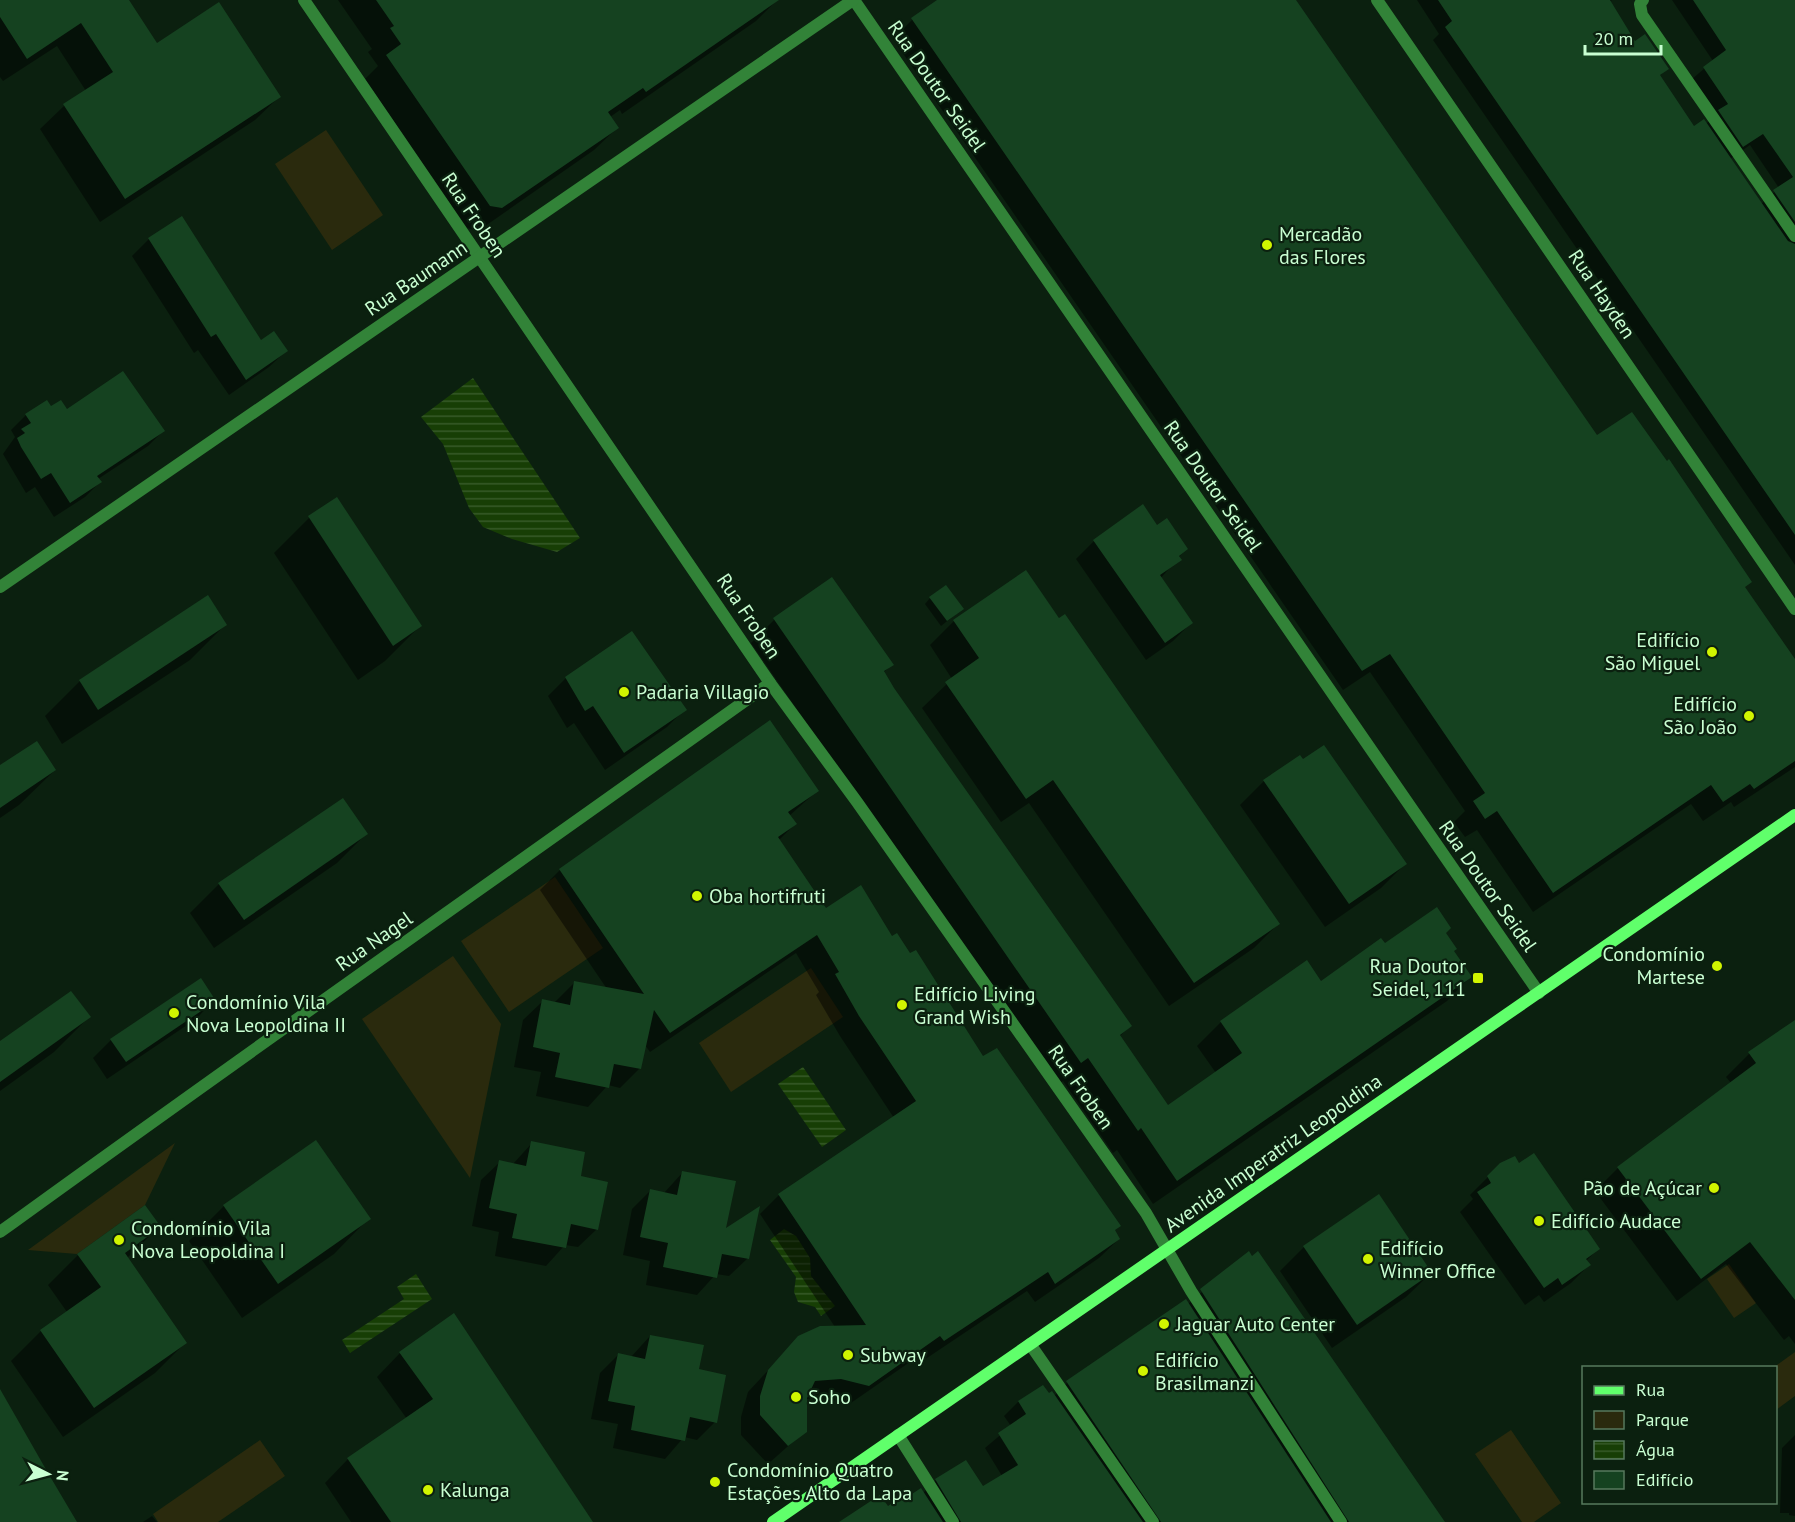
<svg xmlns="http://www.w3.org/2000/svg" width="1795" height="1522" font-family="'PT Sans',sans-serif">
<defs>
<pattern id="water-rules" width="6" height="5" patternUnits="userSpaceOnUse" patternTransform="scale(1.5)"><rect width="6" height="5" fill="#173e05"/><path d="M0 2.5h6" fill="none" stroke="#375b29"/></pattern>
</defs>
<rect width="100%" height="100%" fill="#0b200f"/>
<!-- green -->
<g fill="#2a2a0d">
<path d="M326,130L383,215L332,250L275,164Z"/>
<path d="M555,877L603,948L509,1012L461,941Z"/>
<path d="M453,956L501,1024L470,1178L362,1019Z"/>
<path d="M811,968L843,1017L731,1092L699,1043Z"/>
<path d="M175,1143L145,1205L77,1254L28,1250Z"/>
<path d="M1729,1264L1756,1303L1734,1318L1707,1279Z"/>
<path d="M1795,1352V1396L1776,1410L1774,1367Z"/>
<path d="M1511,1430L1561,1503L1534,1522H1522L1475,1454Z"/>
<path d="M260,1440L285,1476L218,1522H158L153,1514Z"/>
</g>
<!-- water -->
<g fill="url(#water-rules)">
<path d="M473,378L580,538L557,552L512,539L483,527L469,508L443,444L421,417Z"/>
<path d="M803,1067L846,1130L822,1147L778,1084Z"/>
<path d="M784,1229L796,1236L810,1258L811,1276L835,1306L821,1316L815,1307L798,1302L794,1292L796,1277L770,1240Z"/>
<path d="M416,1274L432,1299L350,1353L342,1340L404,1299L397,1287Z"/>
</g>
<!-- shadow -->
<g fill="#0007" fill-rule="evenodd">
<path d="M0,0H127L156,45L279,97L255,120L100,222L40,129L64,106L86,91L57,46L3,81L0,77Z"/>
<path d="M338,0H777L756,21L622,114L620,110L610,117L617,128L594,150L478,231L467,228L365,79L378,66L368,52L372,49Z"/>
<path d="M940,0H1294L1597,437L1744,588L1795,662V767L1734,807L1731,802L1703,821L1691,804L1533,912L1477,830L1465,837L1454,822L1465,811L1370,672L1343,690L893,39L912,20Z"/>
<path d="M1417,0H1612L1609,2L1634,43L1667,69L1659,76L1693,128L1706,124L1715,115L1691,80L1713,61L1672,0H1795V565L1433,40L1439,34ZM1750,145L1779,188L1761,204L1730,159Z"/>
<path d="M181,218L261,342L286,351L269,367L229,395L198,350L194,353L132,256L149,239Z"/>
<path d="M51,408L67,411L163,431L148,446L98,479L100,482L85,497L54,517L35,487L26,493L3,454L15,437L11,430L26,415Z"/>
<path d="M336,499L420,626L385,661L358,680L274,553L309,518Z"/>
<path d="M1157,527L1186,549L1160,579L1191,623L1173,641L1146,660L1076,559L1094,541Z"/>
<path d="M1026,572L1278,924L1254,948L1169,1006L1029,803L1001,822L922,708L952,679L930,645L954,621Z"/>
<path d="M207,597L225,625L190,660L62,744L45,716L80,681Z"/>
<path d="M930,598L956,614L941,626L925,604Z"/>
<path d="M774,620L892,664L883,673L893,689L1130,1026L1119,1037L1168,1107L1216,1073L1197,1046L1221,1022L1321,983L1384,945L1445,933L1453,951L1470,977L1447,1001L1153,1204L1117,1150L1113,1153L1063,1081L1057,1085L751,643Z"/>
<path d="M566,678L685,709L667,727L605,770L574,723L567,728L548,696Z"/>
<path d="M769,722L817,791L789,816L795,824L779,840L825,910L892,938L1119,1239L1099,1258L1035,1302L1027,1291L924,1360L920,1355L848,1405L821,1398L806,1399L805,1431L768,1464L741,1435V1417L748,1392L799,1337L835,1327L760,1214L779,1195L894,1118L840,1036L816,995L819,992L796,953L650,1052L645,1045L640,1068L620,1088L608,1085L588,1107L536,1096L541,1072L514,1067L523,1020L543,1001L555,1002L575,982L607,989L540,890L560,870Z"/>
<path d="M0,767L55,770L19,805L0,818Z"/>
<path d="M1264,781L1405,864L1381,888L1325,927L1240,805Z"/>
<path d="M366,834L337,863L214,948L190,913L219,884Z"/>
<path d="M214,1000L196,1019L107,1079L93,1058L111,1040Z"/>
<path d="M89,1017L54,1052L0,1091V1043Z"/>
<path d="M1795,1022V1344L1789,1336L1784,1340L1726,1264L1677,1301L1595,1191L1618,1168L1731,1083L1726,1077L1749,1054Z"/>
<path d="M532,1143L579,1177L597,1229L578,1247L565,1245L546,1266L495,1256L499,1232L472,1226L481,1180L500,1162L513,1164Z"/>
<path d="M1519,1165L1598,1249L1586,1261L1589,1265L1571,1283L1544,1302L1539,1295L1525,1305L1460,1212L1473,1199L1470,1195L1488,1177Z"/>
<path d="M683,1172L724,1232L748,1258L729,1276L716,1274L697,1295L646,1285L650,1261L623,1255L632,1209L650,1191L664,1193Z"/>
<path d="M224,1206L369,1218L334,1254L242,1318L189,1241Z"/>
<path d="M159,1227L127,1258L185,1343L155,1373L63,1437L11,1361L41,1331L67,1312L48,1285L78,1255Z"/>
<path d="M1304,1247L1431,1273L1406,1297L1332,1348L1280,1271Z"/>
<path d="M1248,1253L1443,1522H846L923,1493L936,1480L983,1488L1002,1476L985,1448L1011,1426L1004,1416L1018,1402L1042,1387L1048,1395L1054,1396L1067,1383L1186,1301L1188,1304Z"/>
<path d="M650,1336L698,1371L715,1422L697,1440L684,1437L665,1459L613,1448L618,1424L591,1419L600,1373L618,1355L631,1357Z"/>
<path d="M400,1353L591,1522H351L325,1483L348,1459L407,1419L377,1377Z"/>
<path d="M1795,1435V1516L1789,1515V1513H1780L1782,1448Z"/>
<path d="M152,1516L157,1522H143Z"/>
</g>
<!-- building -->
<g fill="#154220">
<path d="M0,0H129L157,43L219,2L281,97L125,199L63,104L113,72L81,23L27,59L0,17Z"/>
<path d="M376,0H779L646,92L643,88L608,112L619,128L502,208L490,206L386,55L401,44L390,28L394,26Z"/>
<path d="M937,0H1296L1597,435L1632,412L1667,461L1669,459L1752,582L1745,587L1795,659V761L1754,789L1750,784L1723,802L1711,785L1553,893L1497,811L1485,819L1473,801L1485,793L1390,654L1362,671L911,18Z"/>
<path d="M1438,0H1610L1635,41L1645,34L1669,69L1660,75L1694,126L1704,119L1788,241L1795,244V535L1445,27L1452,21Z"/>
<path d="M1693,0H1795V222L1773,190L1793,177L1763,134L1743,147L1718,110L1728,104L1703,67L1726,50Z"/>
<path d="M182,216L261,340L274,331L288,351L246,380L216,334L211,337L148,238Z"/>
<path d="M123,371L165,431L97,476L102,482L70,503L51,473L41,479L21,447L17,438L25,433L21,429L31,423L25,414L47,400L51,406L61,400L67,409Z"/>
<path d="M337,497L422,626L393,646L308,516Z"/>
<path d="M1143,504L1157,525L1167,518L1188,549L1179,556L1182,560L1160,575L1193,623L1165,643L1093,540Z"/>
<path d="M1026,570L1059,618L1065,614L1280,924L1194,983L1053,780L1026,799L945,682L979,658L953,620Z"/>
<path d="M832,577L894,665L884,671L894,688L1132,1026L1120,1035L1168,1105L1242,1053L1220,1021L1307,960L1321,981L1381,938L1385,943L1437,907L1451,928L1446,933L1457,949L1454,951L1472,977L1177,1181L1141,1128L1138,1131L1088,1058L1081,1063L773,618Z"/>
<path d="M946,585L964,609L947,621L929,597Z"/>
<path d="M208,595L227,625L98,710L79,680Z"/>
<path d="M632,631L687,710L624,753L593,706L585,711L565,677Z"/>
<path d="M770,720L819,791L788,812L797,824L778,837L826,908L861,885L892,936L897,933L910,953L916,950L983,1056L997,1048L1121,1226L1115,1230L1120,1239L1055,1284L1048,1272L944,1341L940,1336L869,1386L841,1379L815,1381L807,1398V1432L788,1446L760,1415V1396L768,1370L798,1336L820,1326L866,1325L778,1194L916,1101L859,1016L835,974L839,972L817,935L670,1033L654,1010L641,1069L614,1064L609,1088L555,1077L560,1053L533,1047L542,999L570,1005L574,981L644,994L559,869Z"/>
<path d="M37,741L56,770L0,808V765Z"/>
<path d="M1324,745L1407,864L1349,904L1263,780L1300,755L1303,759Z"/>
<path d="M343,798L368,834L244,920L218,883Z"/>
<path d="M201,978L216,1001L126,1062L110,1039Z"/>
<path d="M71,991L91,1017L0,1082V1041Z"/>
<path d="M1795,1020V1300L1750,1242L1701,1279L1617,1167L1756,1063L1748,1052Z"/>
<path d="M316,1140L371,1219L278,1284L223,1205Z"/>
<path d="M531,1141L585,1152L581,1176L608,1182L598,1230L571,1224L566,1248L512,1238L517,1214L489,1208L499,1160L526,1166Z"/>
<path d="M1534,1153L1600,1249L1586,1259L1591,1265L1562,1285L1558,1278L1544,1288L1477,1192L1491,1183L1487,1176L1500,1163L1515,1156L1519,1163Z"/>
<path d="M682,1171L736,1181L726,1228L760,1206L749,1259L722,1254L717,1278L663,1267L668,1243L640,1237L650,1189L677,1195Z"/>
<path d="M1379,1194L1432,1273L1357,1325L1303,1246Z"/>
<path d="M145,1205L161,1227L125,1253L187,1343L94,1408L40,1330L101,1287L77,1254Z"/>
<path d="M1249,1251L1252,1256L1258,1251L1445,1522H1349L1200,1289Z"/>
<path d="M1186,1299L1331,1522H1161L1066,1381Z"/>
<path d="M454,1313L466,1331L593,1522H391L347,1458L433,1399L399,1352Z"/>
<path d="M650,1335L704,1345L699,1369L726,1375L717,1423L690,1417L685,1441L631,1430L635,1406L608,1401L618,1353L645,1359Z"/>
<path d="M1043,1385L1049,1393L1052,1391L1143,1522H961L935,1479L966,1460L983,1486L1018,1465L998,1433L1026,1414L1018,1401Z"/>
<path d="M0,1389L48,1473L77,1522H0Z"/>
<path d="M921,1488L943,1522H839L880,1495L888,1506L910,1491L912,1494Z"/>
</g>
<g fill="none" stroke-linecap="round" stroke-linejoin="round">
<!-- street -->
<g stroke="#328338" stroke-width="12">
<path d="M304,0L770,683L857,802L1146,1213L1191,1291L1341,1522"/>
<path d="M854,0L1539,993"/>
<path d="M1377,0L1795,609"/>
<path d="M1643,0L1640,4L1642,15L1795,236"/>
<path d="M0,587L853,0"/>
<path d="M0,1232C255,1047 514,866 770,683"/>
<path d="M1030,1344L1153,1522"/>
<path d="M898,1435L953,1522"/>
</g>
<!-- secondary -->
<path stroke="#60ff6b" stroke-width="12" d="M773,1522L1795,815"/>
</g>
<!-- markers -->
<g fill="#d1f400" stroke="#0b200f" stroke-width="2">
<circle cx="1267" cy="245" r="6"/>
<circle cx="1712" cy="652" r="6"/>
<circle cx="624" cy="692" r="6"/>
<circle cx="1749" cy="716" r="6"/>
<circle cx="697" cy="896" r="6"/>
<circle cx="1717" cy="966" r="6"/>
<rect x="1472" y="972" width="12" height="12" rx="3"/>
<circle cx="902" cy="1005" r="6"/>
<circle cx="174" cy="1013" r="6"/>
<circle cx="1714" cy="1188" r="6"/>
<circle cx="1539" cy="1221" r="6"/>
<circle cx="119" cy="1240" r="6"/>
<circle cx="1368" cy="1259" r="6"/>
<circle cx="1164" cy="1324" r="6"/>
<circle cx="848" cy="1355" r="6"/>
<circle cx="1143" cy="1371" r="6"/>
<circle cx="796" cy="1397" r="6"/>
<circle cx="715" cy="1482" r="6"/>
<circle cx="428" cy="1490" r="6"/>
</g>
<g text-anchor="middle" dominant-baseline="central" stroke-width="4.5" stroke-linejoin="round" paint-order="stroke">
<!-- street labels -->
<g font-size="20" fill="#c9ffd2" stroke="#0b200f">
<text transform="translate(937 86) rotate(55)">Rua Doutor Seidel</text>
<text transform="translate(474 215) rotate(56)">Rua Froben</text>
<text transform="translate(416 278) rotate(-34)">Rua Baumann</text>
<text transform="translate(1602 294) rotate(56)">Rua Hayden</text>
<text transform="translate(1213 486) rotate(55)">Rua Doutor Seidel</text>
<text transform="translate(749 616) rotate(56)">Rua Froben</text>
<text transform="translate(1488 886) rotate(55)">Rua Doutor Seidel</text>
<text transform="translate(374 941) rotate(-35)">Rua Nagel</text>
<text transform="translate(1081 1087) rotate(55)">Rua Froben</text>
<text transform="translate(1273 1153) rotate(-35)">Avenida Imperatriz Leopoldina</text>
</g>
<!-- poi labels -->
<g font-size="20" fill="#c9ffd2" stroke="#0b200f" text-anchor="start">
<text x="1279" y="234">Mercadão<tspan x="1279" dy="23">das Flores</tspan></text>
<text x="1700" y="640" text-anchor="end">Edifício<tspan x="1700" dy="23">São Miguel</tspan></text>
<text x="636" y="692">Padaria Villagio</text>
<text x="1737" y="704" text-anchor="end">Edifício<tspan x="1737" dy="23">São João</tspan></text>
<text x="709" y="896">Oba hortifruti</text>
<text x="1705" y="954" text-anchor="end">Condomínio<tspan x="1705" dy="23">Martese</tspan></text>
<text x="1466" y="966" text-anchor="end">Rua Doutor<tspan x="1466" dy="23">Seidel, 111</tspan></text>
<text x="914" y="994">Edifício Living<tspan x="914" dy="23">Grand Wish</tspan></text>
<text x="186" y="1002">Condomínio Vila<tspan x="186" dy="23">Nova Leopoldina II</tspan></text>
<text x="1702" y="1188" text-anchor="end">Pão de Açúcar</text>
<text x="1551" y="1221">Edifício Audace</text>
<text x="131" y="1228">Condomínio Vila<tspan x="131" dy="23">Nova Leopoldina I</tspan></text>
<text x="1380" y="1248">Edifício<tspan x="1380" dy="23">Winner Office</tspan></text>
<text x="1176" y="1324">Jaguar Auto Center</text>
<text x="860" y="1355">Subway</text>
<text x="1155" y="1360">Edifício<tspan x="1155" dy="23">Brasilmanzi</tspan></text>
<text x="808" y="1397">Soho</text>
<text x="727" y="1470">Condomínio Quatro<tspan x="727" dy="23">Estações Alto da Lapa</tspan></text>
<text x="440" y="1490">Kalunga</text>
</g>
</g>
<!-- legend -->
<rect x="1582" y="1366" width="195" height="138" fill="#0b200f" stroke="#57795d" stroke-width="1.5"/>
<rect x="1594" y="1386" width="30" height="9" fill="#60ff6b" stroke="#57795d" stroke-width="1.5"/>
<text x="1636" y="1396" font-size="18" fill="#c9ffd2">Rua</text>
<rect x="1594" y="1411" width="30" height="18" fill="#2a2a0d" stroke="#57795d" stroke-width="1.5"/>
<text x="1636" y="1426" font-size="18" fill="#c9ffd2">Parque</text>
<rect x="1594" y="1441" width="30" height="18" fill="url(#water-rules)" stroke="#57795d" stroke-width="1.5"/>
<text x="1636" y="1456" font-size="18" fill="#c9ffd2">Água</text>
<rect x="1594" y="1471" width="30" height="18" fill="#154220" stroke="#57795d" stroke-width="1.5"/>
<text x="1636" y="1486" font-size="18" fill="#c9ffd2">Edifício</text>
<!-- north arrow -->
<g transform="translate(48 1474) rotate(96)" stroke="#0b200f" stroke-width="4.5" paint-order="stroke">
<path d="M0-4.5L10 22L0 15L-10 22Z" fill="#c9ffd2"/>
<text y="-9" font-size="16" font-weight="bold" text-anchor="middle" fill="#c9ffd2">N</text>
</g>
<!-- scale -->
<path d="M1585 45v9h76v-9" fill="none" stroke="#c9ffd2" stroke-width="3"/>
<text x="1594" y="45" font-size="18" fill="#c9ffd2" stroke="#0b200f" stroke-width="4.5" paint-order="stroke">20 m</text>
</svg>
